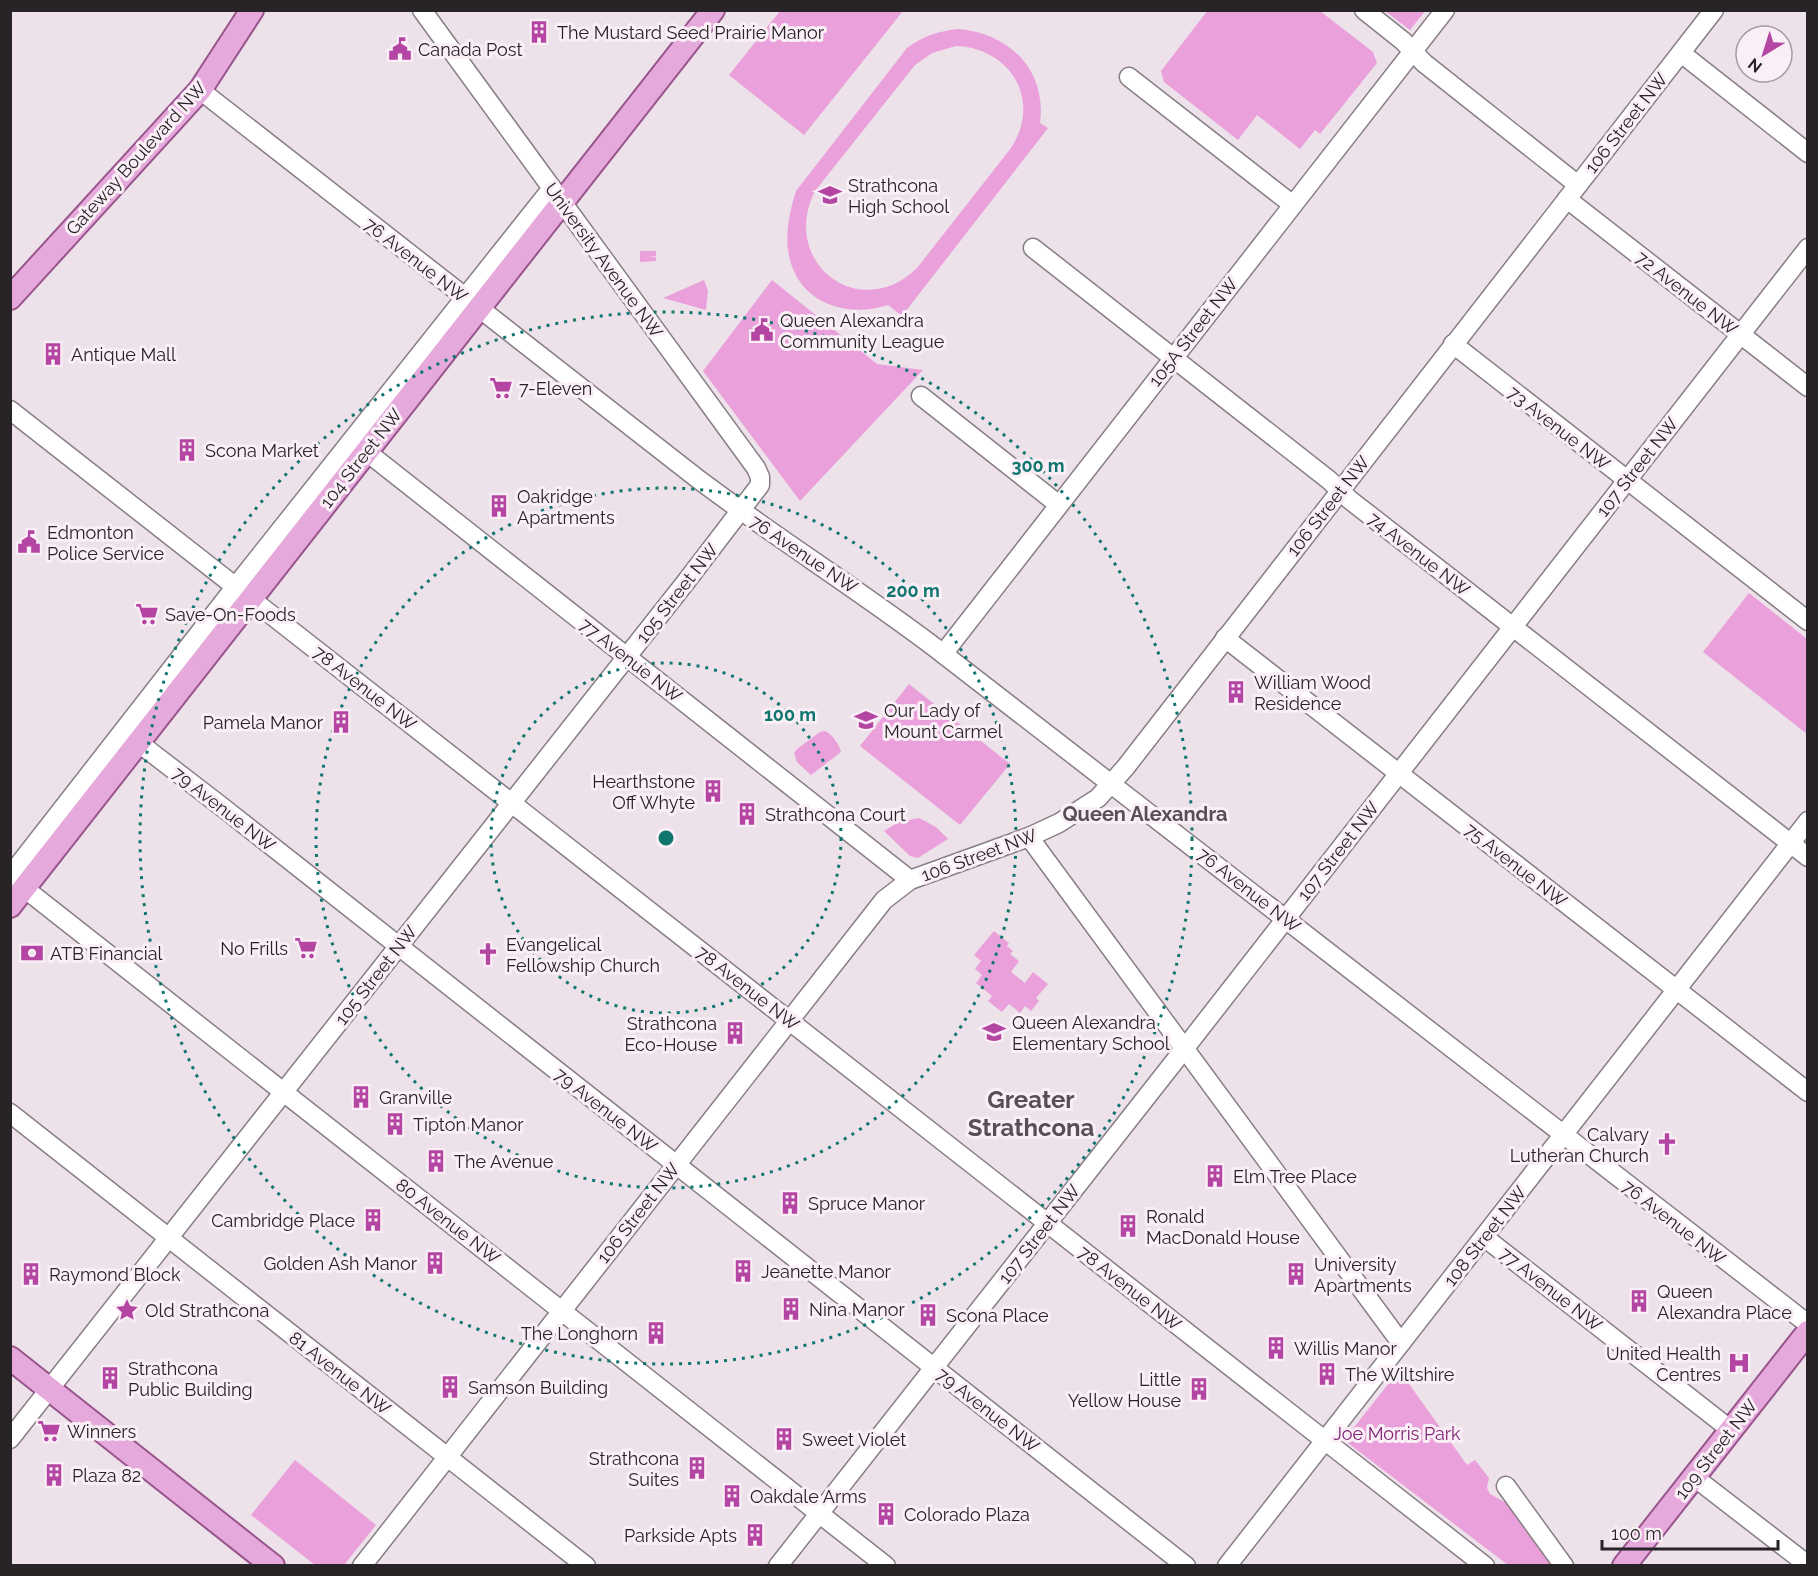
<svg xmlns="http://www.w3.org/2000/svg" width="1818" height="1576" font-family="Raleway,sans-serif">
<rect width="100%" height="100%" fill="#ede1ea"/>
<!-- green -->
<g fill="#eaa0da" fill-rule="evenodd">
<path d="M1208,10L1320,11L1373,52L1377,63L1320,134L1315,130L1300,149L1257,115L1238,140L1164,82L1161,71Z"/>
<path d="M780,11H903L804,135L729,75Z"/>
<path d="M1385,11H1425L1410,30Z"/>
<path d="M958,29C1009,33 1047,70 1040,123L1048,128L902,316L888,305C849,318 802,305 790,260C784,238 789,213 796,191L907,48C923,36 939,31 958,29ZM956,46C1011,48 1042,101 1011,148L917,268C860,324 779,263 815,191L915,65L932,53Z"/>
<path d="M640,251H656V256H648L656,257V261L640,262Z"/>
<path d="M704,280L708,291L706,310L663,298Z"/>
<path d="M772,280L877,364L923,370L800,501L703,371Z"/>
<path d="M1749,593L1807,639V734L1703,652Z"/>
<path d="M909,684L1010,764L960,825L860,746Z"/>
<path d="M825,731C832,734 839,744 841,752L811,775L797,762L794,753L797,749L820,732Z"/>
<path d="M919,818L936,827L948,839L918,858L910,856L884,831L899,822Z"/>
<path d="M994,931L1009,943L1007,946L1013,951L1010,954L1019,961L1011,972L1025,983L1033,972L1048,984L1036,998L1039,1001L1031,1011L1025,1006L1020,1013L1009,1004L1002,1012L988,1001L992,996L976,983L982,975L975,969L981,961L974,955Z"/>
<path d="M1404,1364L1414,1377L1409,1384L1467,1465L1475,1460L1489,1478L1487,1488L1490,1494L1508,1504L1553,1565H1508L1344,1440Z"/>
<path d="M295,1460L376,1525L344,1565H315L251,1515Z"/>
</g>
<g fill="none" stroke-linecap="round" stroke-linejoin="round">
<!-- minor casing -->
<g stroke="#887e86" stroke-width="21">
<g id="minor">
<path d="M1364,10L1403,41L1424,63L1578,185"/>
<path d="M1681,53L1808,153"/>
<path d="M1129,77L1293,205"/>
<path d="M200,90L698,479C775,537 856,588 933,646L1808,1324"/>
<path d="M1567,199L1808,387"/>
<path d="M1033,248L1329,480L1350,500L1413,549L1808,857"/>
<path d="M1453,344L1808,621"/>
<path d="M921,396L1059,505"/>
<path d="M10,410L1485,1566"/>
<path d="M358,445L910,880"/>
<path d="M1225,638L1808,1092"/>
<path d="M943,654L1445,10"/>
<path d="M122,734L139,743L217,803L1186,1566"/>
<path d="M1029,837L1401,1343"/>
<path d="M10,876L236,586L552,188"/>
<path d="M10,877L886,1566"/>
<path d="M10,1113L586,1566"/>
<path d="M1484,1237L1731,1430"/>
<path d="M10,1439L685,583L760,485V477L756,468L422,10"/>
<path d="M1694,1477L1808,1565"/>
<path d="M1506,1486L1564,1566"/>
<path d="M362,1566L884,900L910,880L1029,837L1059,823L1098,798L1125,768L1714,10"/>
<path d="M778,1566L1185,1048L1808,248"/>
<path d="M1227,1566L1808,821"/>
</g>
</g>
<!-- major casing -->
<g stroke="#98558c" stroke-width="26">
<g id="major">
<path d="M10,298L200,90L252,10"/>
<path d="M10,906L713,10"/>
<path d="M10,1358L273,1566"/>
<path d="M1624,1566L1808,1332"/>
</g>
</g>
<!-- minor -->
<use href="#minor" stroke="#fff" stroke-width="18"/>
<!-- major -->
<use href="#major" stroke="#e6a9db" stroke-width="22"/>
</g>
<!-- distance rings -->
<g fill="none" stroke="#0f766e" stroke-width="3" stroke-dasharray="3 6">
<circle cx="666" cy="838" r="175"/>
<circle cx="666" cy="838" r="350"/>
<circle cx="666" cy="838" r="526"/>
</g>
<!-- icons -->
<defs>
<g id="building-bare" transform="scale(1.8)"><path d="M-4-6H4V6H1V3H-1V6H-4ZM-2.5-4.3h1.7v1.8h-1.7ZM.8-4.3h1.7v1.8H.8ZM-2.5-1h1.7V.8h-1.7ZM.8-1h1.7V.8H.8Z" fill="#b445a2" stroke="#faeef7" stroke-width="2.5" paint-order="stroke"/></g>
<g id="civic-bare" transform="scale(1.8)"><path d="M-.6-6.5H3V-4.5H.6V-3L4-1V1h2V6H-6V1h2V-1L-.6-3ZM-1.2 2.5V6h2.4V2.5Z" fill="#b445a2" stroke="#faeef7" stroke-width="2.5" paint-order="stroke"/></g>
<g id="school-bare" transform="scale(1.8)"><path d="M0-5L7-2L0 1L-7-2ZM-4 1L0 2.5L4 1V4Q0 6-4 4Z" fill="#b445a2" stroke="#faeef7" stroke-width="2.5" paint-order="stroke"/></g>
<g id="supermarket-bare" transform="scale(1.8)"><path d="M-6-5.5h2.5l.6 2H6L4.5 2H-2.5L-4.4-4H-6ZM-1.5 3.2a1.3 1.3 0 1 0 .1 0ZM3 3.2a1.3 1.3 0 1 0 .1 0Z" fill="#b445a2" stroke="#faeef7" stroke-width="2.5" paint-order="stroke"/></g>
<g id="bank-bare" transform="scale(1.8)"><path d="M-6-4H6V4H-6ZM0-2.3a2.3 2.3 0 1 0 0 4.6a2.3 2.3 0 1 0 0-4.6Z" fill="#b445a2" stroke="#faeef7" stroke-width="2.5" paint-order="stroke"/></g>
<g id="church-bare" transform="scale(1.8)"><path d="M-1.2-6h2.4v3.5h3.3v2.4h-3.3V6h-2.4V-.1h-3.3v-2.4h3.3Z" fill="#b445a2" stroke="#faeef7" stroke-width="2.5" paint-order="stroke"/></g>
<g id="sight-bare" transform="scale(1.8)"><path d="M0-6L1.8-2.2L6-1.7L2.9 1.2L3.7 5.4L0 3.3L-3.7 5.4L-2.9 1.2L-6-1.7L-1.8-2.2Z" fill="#b445a2" stroke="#faeef7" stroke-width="2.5" paint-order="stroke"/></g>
<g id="hospital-bare" transform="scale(1.8)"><path d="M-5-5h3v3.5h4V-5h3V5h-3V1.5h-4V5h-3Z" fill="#b445a2" stroke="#faeef7" stroke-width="2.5" paint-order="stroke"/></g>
</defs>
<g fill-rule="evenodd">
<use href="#building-bare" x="539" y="32"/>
<use href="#civic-bare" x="400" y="49"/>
<use href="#school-bare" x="830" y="195"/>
<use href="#civic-bare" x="762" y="330"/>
<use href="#building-bare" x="53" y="354"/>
<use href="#supermarket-bare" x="501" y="388"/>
<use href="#building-bare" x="187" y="450"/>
<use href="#building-bare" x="499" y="506"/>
<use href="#civic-bare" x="29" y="542"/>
<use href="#supermarket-bare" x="147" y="614"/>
<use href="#building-bare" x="1236" y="692"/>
<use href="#school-bare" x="866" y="720"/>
<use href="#building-bare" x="341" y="722"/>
<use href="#building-bare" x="713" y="791"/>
<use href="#building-bare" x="747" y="814"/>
<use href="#supermarket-bare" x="306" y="948"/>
<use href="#bank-bare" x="32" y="953"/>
<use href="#church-bare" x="488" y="954"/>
<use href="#school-bare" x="994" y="1032"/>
<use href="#building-bare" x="735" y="1033"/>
<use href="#building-bare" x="361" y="1097"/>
<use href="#building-bare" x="395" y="1124"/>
<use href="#church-bare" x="1667" y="1144"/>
<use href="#building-bare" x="436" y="1161"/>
<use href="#building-bare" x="1215" y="1176"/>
<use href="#building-bare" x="790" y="1203"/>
<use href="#building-bare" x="373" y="1220"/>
<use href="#building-bare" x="1128" y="1226"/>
<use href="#building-bare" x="435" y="1263"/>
<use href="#building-bare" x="743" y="1271"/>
<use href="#building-bare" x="31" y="1274"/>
<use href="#building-bare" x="1296" y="1274"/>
<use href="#building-bare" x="1639" y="1301"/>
<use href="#building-bare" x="791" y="1309"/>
<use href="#sight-bare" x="127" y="1310"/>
<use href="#building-bare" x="928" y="1315"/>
<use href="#building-bare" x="656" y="1333"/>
<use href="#building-bare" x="1276" y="1348"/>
<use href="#hospital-bare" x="1739" y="1363"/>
<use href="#building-bare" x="1327" y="1374"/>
<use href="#building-bare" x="110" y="1378"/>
<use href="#building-bare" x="450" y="1387"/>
<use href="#building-bare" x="1199" y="1389"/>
<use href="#supermarket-bare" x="49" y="1431"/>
<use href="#building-bare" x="784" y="1439"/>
<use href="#building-bare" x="697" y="1468"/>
<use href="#building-bare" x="54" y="1475"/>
<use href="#building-bare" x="732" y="1496"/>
<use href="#building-bare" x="886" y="1514"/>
<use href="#building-bare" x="755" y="1535"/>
</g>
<g text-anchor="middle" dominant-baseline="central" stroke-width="6" stroke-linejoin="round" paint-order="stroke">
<!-- poi labels -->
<g font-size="18" fill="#272326" stroke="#faeef7" text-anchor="start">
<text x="557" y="32">The Mustard Seed Prairie Manor</text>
<text x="418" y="49">Canada Post</text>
<text x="848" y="185">Strathcona<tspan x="848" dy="21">High School</tspan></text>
<text x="780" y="320">Queen Alexandra<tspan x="780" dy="21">Community League</tspan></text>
<text x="71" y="354">Antique Mall</text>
<text x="519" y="388">7-Eleven</text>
<text x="205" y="450">Scona Market</text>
<text x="517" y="496">Oakridge<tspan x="517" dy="21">Apartments</tspan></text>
<text x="47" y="532">Edmonton<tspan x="47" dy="21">Police Service</tspan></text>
<text x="165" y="614">Save-On-Foods</text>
<text x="1254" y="682">William Wood<tspan x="1254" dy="21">Residence</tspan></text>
<text x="884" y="710">Our Lady of<tspan x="884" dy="21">Mount Carmel</tspan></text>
<text x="323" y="722" text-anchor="end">Pamela Manor</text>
<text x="695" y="781" text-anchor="end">Hearthstone<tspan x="695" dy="21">Off Whyte</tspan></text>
<text x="765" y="814">Strathcona Court</text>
<text x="506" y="944">Evangelical<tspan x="506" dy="21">Fellowship Church</tspan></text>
<text x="288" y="948" text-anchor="end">No Frills</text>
<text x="50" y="953">ATB Financial</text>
<text x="1012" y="1022">Queen Alexandra<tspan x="1012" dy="21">Elementary School</tspan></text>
<text x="717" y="1023" text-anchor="end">Strathcona<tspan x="717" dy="21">Eco-House</tspan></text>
<text x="379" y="1097">Granville</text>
<text x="413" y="1124">Tipton Manor</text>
<text x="1649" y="1134" text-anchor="end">Calvary<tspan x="1649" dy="21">Lutheran Church</tspan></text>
<text x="454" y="1161">The Avenue</text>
<text x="1233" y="1176">Elm Tree Place</text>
<text x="808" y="1203">Spruce Manor</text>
<text x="1146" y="1216">Ronald<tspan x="1146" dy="21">MacDonald House</tspan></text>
<text x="355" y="1220" text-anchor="end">Cambridge Place</text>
<text x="417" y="1263" text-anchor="end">Golden Ash Manor</text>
<text x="1314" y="1264">University<tspan x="1314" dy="21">Apartments</tspan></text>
<text x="761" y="1271">Jeanette Manor</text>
<text x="49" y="1274">Raymond Block</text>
<text x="1657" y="1291">Queen<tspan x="1657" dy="21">Alexandra Place</tspan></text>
<text x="809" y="1309">Nina Manor</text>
<text x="145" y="1310">Old Strathcona</text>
<text x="946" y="1315">Scona Place</text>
<text x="638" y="1333" text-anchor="end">The Longhorn</text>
<text x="1294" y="1348">Willis Manor</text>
<text x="1721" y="1353" text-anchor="end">United Health<tspan x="1721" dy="21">Centres</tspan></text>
<text x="128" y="1368">Strathcona<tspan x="128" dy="21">Public Building</tspan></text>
<text x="1345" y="1374">The Wiltshire</text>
<text x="1181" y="1379" text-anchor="end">Little<tspan x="1181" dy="21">Yellow House</tspan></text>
<text x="468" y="1387">Samson Building</text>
<text x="67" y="1431">Winners</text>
<text x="802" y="1439">Sweet Violet</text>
<text x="679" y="1458" text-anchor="end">Strathcona<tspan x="679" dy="21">Suites</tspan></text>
<text x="72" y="1475">Plaza 82</text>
<text x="750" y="1496">Oakdale Arms</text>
<text x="904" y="1514">Colorado Plaza</text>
<text x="737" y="1535" text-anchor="end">Parkside Apts</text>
</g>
<!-- street labels -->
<g font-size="18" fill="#272326" stroke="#faeef7">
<text transform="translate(1626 123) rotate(-52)">106 Street NW</text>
<text transform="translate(136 158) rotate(-48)">Gateway Boulevard NW</text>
<text transform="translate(416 260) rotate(38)">76 Avenue NW</text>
<text transform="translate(604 260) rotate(54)">University Avenue NW</text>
<text transform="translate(1687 293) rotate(38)">72 Avenue NW</text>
<text transform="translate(1193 332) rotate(-52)">105A Street NW</text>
<text transform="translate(1559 428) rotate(38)">73 Avenue NW</text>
<text transform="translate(361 458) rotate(-52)">104 Street NW</text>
<text transform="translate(1637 467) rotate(-52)">107 Street NW</text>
<text transform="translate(1328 506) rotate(-52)">106 Street NW</text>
<text transform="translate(804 554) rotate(34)">76 Avenue NW</text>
<text transform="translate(1419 554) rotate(38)">74 Avenue NW</text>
<text transform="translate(677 593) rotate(-52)">105 Street NW</text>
<text transform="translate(631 660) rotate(38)">77 Avenue NW</text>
<text transform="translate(365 688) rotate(38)">78 Avenue NW</text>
<text transform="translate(224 809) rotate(38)">79 Avenue NW</text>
<text transform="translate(1338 851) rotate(-52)">107 Street NW</text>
<text transform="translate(979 855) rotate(-20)">106 Street NW</text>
<text transform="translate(1516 865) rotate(38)">75 Avenue NW</text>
<text transform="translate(1249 890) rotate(38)">76 Avenue NW</text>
<text transform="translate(376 975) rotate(-52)">105 Street NW</text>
<text transform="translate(748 988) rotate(38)">78 Avenue NW</text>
<text transform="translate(606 1110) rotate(38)">79 Avenue NW</text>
<text transform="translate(638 1213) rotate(-52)">106 Street NW</text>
<text transform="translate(448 1221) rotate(38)">80 Avenue NW</text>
<text transform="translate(1674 1222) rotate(38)">76 Avenue NW</text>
<text transform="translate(1039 1234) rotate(-52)">107 Street NW</text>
<text transform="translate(1485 1236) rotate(-52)">108 Street NW</text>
<text transform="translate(1130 1288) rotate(38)">78 Avenue NW</text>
<text transform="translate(1551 1289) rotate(38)">77 Avenue NW</text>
<text transform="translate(340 1373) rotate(38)">81 Avenue NW</text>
<text transform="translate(988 1410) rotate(38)">79 Avenue NW</text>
<text transform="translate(1716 1449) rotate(-52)">109 Street NW</text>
</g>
<!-- park labels -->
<g font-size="18" fill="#812473" stroke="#faeef7">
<text x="1397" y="1433">Joe Morris Park</text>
</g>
<!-- neighbourhood labels -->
<g font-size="20" font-weight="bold" fill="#584e55" stroke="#faeef7">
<text x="1145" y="814">Queen Alexandra</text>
</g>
<!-- district labels -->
<g font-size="24" font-weight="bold" fill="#584e55" stroke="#faeef7">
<text x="1031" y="1099">Greater<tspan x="1031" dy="28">Strathcona</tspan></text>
</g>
</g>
<circle cx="666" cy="838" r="9" fill="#0f766e" stroke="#faeef7" stroke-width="3"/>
<g font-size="18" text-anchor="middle" font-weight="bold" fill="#0f766e" stroke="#faeef7" stroke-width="6" stroke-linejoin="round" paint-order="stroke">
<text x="1038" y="472">300 m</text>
<text x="913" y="597">200 m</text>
<text x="790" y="721">100 m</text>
</g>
<!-- border -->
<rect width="1818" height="1576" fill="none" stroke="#272326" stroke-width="24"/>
<!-- north arrow -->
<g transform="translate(1764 54) rotate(218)"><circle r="28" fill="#faeef7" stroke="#a69da3" stroke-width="1.5"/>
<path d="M0-4.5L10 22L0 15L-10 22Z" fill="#b445a2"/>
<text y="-9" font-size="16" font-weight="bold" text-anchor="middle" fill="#272326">N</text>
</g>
<!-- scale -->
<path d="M1602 1540v9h176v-9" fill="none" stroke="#272326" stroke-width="3"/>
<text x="1611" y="1540" font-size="18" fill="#272326" stroke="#faeef7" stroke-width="4.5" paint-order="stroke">100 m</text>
</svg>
